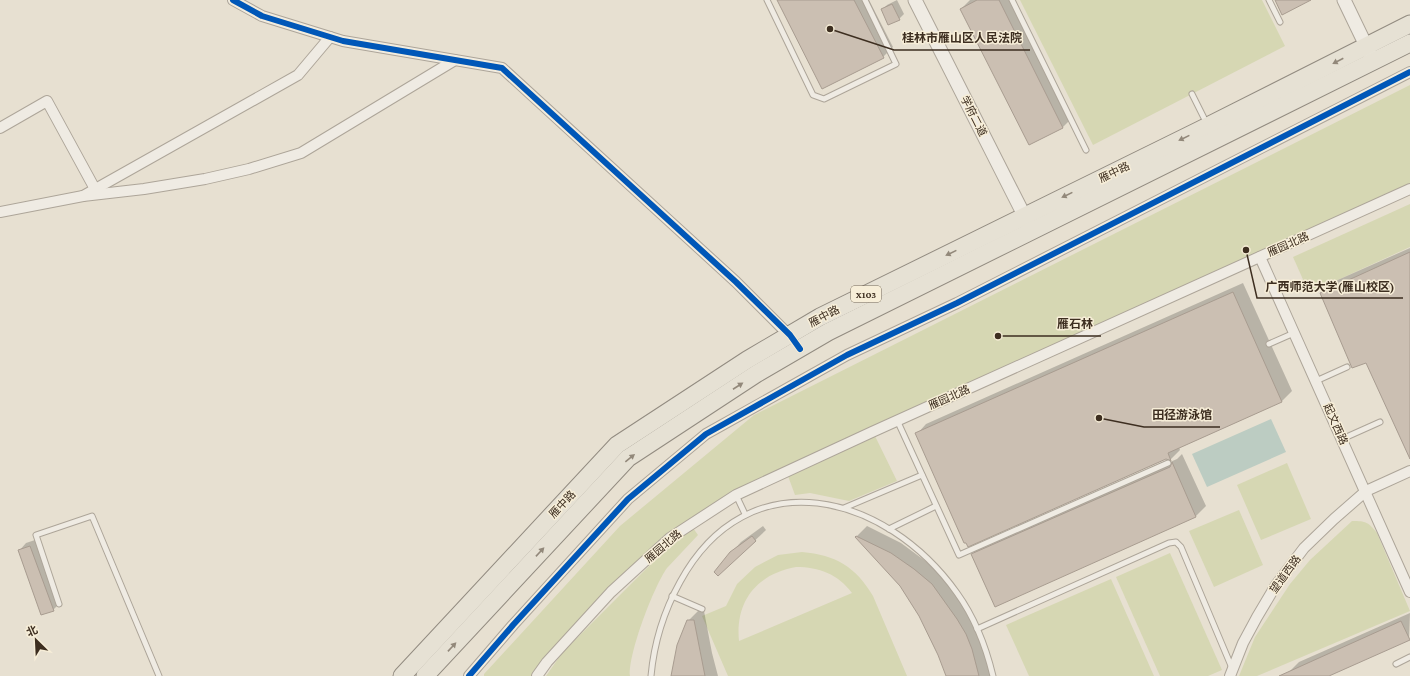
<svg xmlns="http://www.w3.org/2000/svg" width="1410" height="676" font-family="'Crimson Pro','Noto Sans SC',serif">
<rect width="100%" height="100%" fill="#e7e0d1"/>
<!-- green -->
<g fill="#d6d7b3" fill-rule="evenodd">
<path d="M1020,0H1262L1285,46L1093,145Z"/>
<path d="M1410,85V189L736,495L670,538L537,676H484V674L620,526L754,415Z"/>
<path d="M1410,204V247L1309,293L1293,257Z"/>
<path d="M875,436L897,481L849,501L810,493L795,495L788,476Z"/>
<path d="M1287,463L1311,519L1261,540L1237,485Z"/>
<path d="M1239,510L1263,565L1214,587L1189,531Z"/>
<path d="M1352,521C1366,521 1368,522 1377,533L1410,611L1257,676H1239L1255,637L1290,584L1310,560Z"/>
<path d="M693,528L698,535L667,568C654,586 628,654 630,676H546L562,653L648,567Z"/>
<path d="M802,552C836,555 856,567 873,596L907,676H728L702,616L726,606L737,584L755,567L778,555ZM796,567C819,567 838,574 852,593L739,641C735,601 757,574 796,567Z"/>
<path d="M1170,553L1222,670L1208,676H1160L1116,577Z"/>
<path d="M1111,579L1154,676H1029L1006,625Z"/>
</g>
<!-- water -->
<path fill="#bcccc2" d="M1271,419L1286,452L1207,487L1192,454Z"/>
<!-- shadow -->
<g fill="#0003">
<path d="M778,0H869L893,47L883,57Z"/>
<path d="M897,0L904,14L899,19L882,10L887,5Z"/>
<path d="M970,0H1014L1073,117L1063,127L1029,144L961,9Z"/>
<path d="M1410,248V454L1366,361L1321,293L1331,283Z"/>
<path d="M1243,283L1292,391L1282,401L1179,447L1180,450L1171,459L917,434L926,424Z"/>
<path d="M1182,454L1206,506L1196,516L972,554L982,544L1177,459Z"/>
<path d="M763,526L766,530L718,575L731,553L741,542Z"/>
<path d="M867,526L901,543L924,560L942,574L967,609L982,639L991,676H947L939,654L920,615L901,585L856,537Z"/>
<path d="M38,539L61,602L53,610L19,551L26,543Z"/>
<path d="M698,611H704L712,653L718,676H672L678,645L688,621Z"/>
<path d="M1410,613L1409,639L1327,676H1291L1289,672L1299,662Z"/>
</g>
<!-- building -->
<g fill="#cbbfb2" stroke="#a89c90">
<path d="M777,0H854L884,58L822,89Z"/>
<path d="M977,0H999L1063,128L1029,145L960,9Z"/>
<path d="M1275,0H1311L1282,15Z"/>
<path d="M892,4L900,20L888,25L881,9Z"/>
<path d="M1410,252V459L1366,363L1352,368L1320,293Z"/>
<path d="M1233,292L1282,402L1168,453L1171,461L1166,459L968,547L966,543H964L915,433Z"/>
<path d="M1172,462L1196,517L995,607L971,554L1170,467Z"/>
<path d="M752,536L756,541L718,576L714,572L730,552Z"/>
<path d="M856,536L891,553L914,569L932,584L957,619L966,634L972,649L979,676H946L938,655L919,616L900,586L855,537Z"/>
<path d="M30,546L54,611L41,615L18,550Z"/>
<path d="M687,620H694L705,676H671L677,645Z"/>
<path d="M1401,621L1410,640L1329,676H1279Z"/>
</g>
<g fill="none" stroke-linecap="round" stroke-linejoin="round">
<!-- service casing -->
<g stroke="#ada599" stroke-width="7">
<g id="service">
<path d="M767,0L813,95L824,99L896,64L865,0"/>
<path d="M1012,0L1086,150"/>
<path d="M1269,0L1280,22"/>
<path d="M1192,94L1207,124"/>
<path d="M1269,344L1294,333"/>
<path d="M1316,381L1347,367"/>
<path d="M897,420L959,555L1168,463"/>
<path d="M1342,439L1380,422"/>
<path d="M736,495L745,514"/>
<path d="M844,508L922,475"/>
<path d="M889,529L936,506"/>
<path d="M672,596L702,609"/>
<path d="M59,604L36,535L92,516L159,676"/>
<path d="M977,629L1169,543L1176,542L1181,547L1232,668"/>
<path d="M1396,664L1410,657"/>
<path d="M651,676C654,643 664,611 680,582C748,457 886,493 957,593C975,618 986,647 993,676"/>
</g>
</g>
<!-- minor casing -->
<g stroke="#ada599" stroke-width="12">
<g id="minor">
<path d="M233,0L262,16L343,41L502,68L736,282L793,339"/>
<path d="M0,128L47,101L95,189"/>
<path d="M83,196L144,189L205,179L249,169L301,153L455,60"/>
<path d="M0,212L83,196L298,75L330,37"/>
<path d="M1260,257L1410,592"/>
<path d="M469,676L513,625L628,499L706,434L847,355L957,303L1410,72"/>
<path d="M537,676L547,662L611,592L670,538L736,495L872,432L1410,189"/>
<path d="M1230,676L1243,643L1257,617L1276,585L1304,548L1334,519L1366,491L1410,471"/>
</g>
</g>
<!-- tertiary casing -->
<g stroke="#ada599" stroke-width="15">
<g id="tertiary">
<path d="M915,0L1028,223"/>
<path d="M1344,0L1370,54"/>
</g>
</g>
<!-- primary casing -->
<g stroke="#928b80" stroke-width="19">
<g id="primary">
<path d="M402,676L617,445L747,360L820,317L1202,129L1410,24"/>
<path d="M425,676L628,458L756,374L828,332L1410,43"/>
</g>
</g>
<!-- service -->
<use href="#service" stroke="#efebe3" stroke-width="5"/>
<!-- minor -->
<use href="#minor" stroke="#efebe3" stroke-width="10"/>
<!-- tertiary -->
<use href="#tertiary" stroke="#efebe3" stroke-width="13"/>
<!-- primary -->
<use href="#primary" stroke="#e6e1d4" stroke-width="17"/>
<!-- cycleway casing -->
<g stroke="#f7eed8" stroke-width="8">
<g id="cycleway">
<path d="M233,0L262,16L343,41L502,68L736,282L790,335L800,349"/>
<path d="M469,676L513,625L628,499L706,434L847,355L957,303L1410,72"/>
</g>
</g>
<!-- cycleway -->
<use href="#cycleway" stroke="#0057b8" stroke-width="6"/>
</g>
<!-- one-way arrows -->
<defs><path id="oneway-solid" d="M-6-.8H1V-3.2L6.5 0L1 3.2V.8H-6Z"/></defs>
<g fill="#92887a">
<use href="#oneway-solid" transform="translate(1338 61) rotate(153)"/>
<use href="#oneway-solid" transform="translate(1184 138) rotate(154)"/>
<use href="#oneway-solid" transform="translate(1067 195) rotate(154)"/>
<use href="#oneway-solid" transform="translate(951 253) rotate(154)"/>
<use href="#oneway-solid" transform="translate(738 386) rotate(-33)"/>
<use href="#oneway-solid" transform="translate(630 458) rotate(-39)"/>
<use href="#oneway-solid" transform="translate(540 552) rotate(-47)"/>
<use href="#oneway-solid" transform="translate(452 647) rotate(-47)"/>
</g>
<g text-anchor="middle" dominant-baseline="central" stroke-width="3" stroke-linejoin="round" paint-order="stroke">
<!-- shield labels -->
<rect fill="#f7eed8" stroke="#756857" stroke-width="1" x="851" y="286" width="30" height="16" rx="3"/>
<g font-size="10" font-weight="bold" fill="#3d2e20">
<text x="866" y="294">X103</text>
</g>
<!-- street labels -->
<g font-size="11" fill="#3d2e20" stroke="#f7eed8">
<text transform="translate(974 116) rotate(63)">学府二道</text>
<text transform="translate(1114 172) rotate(-26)">雁中路</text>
<text transform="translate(1288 244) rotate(-24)">雁园北路</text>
<text transform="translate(824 316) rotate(-28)">雁中路</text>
<text transform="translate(949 397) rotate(-24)">雁园北路</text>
<text transform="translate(1336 424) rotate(66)">起文西路</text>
<text transform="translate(562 504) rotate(-47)">雁中路</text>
<text transform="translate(663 546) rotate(-40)">雁园北路</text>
<text transform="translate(1285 574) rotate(-54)">望道西路</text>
</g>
</g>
<!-- callouts -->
<path fill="none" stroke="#3d2e20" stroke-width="1.5" d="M830 29L894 50H1030M1246 250L1257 298H1403M998 336L1049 336H1101M1099 418L1144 427H1220"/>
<g fill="#3d2e20" stroke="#f7eed8" stroke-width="1.5">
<circle cx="830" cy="29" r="4"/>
<circle cx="1246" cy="250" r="4"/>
<circle cx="998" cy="336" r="4"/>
<circle cx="1099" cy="418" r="4"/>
</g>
<g font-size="12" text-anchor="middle" font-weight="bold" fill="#3d2e20" stroke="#f7eed8" stroke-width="3" stroke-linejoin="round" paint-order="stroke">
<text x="962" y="42">桂林市雁山区人民法院</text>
<text x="1330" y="291">广西师范大学(雁山校区)</text>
<text x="1075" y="328">雁石林</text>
<text x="1182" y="419">田径游泳馆</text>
</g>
<!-- north arrow -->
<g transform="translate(36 640) rotate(336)" stroke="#f7eed8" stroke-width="3" paint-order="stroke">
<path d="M0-3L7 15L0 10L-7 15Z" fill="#3d2e20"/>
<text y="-6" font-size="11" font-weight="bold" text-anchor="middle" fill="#3d2e20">北</text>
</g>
</svg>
